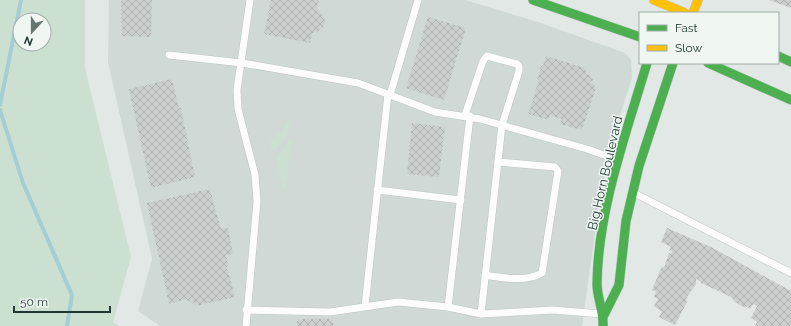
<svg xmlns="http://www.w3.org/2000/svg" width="791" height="326" font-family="Raleway,sans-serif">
<defs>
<pattern id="building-cross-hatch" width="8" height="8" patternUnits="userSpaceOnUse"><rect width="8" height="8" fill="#cbd0ce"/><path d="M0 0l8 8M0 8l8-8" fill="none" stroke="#aeb3b1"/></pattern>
</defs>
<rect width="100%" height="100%" fill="#e2e8e5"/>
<!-- built -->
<path fill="#d0d9d5" d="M109,0H465L538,22L625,53L631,60L632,78L614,134L601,190L582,326H160L138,311L152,259L108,62Z"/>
<!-- grass -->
<g fill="#cce0d2" fill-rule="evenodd">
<path d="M0,0H85V68L131,257L113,322L119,326H0ZM20,20H44V44H20Z"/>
<path d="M288,120L290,122L288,134L276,150L271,148L270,141L282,131Z"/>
<path d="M292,137L285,191L283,190L276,158Z"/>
</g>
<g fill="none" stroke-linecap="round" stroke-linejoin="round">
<!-- stream -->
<g stroke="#a4cdd4" stroke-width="4">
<path d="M0,105L21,0"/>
<path d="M0,110L23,183L72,295L67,326"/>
</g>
</g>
<!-- building -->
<g fill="url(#building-cross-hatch)">
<path d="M121,0H152L151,37L122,36Z"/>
<path d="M271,0H319L317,10L323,15L325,22L323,27L318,32L312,33L310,43L264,34Z"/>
<path d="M769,0H791V8Z"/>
<path d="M428,17L466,28L444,100L406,88Z"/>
<path d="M546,56L585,68L587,75L589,74L593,80L590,82L595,86V91L582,130L560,124L561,119L550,115L549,120L528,114L539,80H537L541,66H543Z"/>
<path d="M172,79L179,108H181L195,177L151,188L129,89Z"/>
<path d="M412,123L445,127L439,177L407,174Z"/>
<path d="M210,189L221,229L228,228L233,254L226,255L229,266L227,267L235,297L196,306L186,299L169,304L147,203Z"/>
<path d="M667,228L711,247L791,291V326H755L757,322L751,318L757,306L753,304L750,309L746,306L745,308L735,302L731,297L701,283V282L696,279V284L687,297L686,302H687L675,325L659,317L662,312L654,306L658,299L654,297L656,291L652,290L662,266L664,268L669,253L671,254L672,251L669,250L671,247L661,242Z"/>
<rect x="297" y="319" width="36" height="7"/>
</g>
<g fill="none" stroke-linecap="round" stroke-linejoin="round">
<!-- lane casing -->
<g stroke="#bfc4c2" stroke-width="8">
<g id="lane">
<path d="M418,0L390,95L435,112L480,119L587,149L618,160"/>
<path d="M169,55L242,63L358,83L390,95"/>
<path d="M465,115L483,61L487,56L517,64L519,66V71L502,125L481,314"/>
<path d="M377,190L461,200"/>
<path d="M634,193L791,273"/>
<path d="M485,275C502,278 527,282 542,273L558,171L555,167L498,162"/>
<path d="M365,306L388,94"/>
<path d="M448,307L470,116"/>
<path d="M246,310L330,312L398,302L448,307L481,314L553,310L602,314"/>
<path d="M246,326L257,201L255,175L238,109L237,90L250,0"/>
</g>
</g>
<!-- fast casing -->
<g stroke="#bfc5c3" stroke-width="10">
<g id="fast">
<path d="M533,0L640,37"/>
<path d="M778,56L791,62"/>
<path d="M708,63L791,100"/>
<path d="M604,315L619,285L626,221L639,166L673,63"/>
<path d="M603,326C604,311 597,298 597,284C598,209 626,134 647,63"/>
</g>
</g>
<!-- slow casing -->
<g stroke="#bfc5c3" stroke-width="10">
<g id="slow">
<path d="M654,0L685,13"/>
<path d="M693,13L698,0"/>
</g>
</g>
<!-- lane -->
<use href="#lane" stroke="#fbfcfb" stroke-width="7"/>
<!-- fast -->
<use href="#fast" stroke="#4caf50" stroke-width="9"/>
<!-- slow -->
<use href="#slow" stroke="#ffc107" stroke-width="9"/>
</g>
<g text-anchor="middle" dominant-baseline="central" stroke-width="3" stroke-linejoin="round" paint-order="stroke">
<!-- street labels -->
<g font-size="13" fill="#223933" stroke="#f0f7f3">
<text transform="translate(605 173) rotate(-77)">Big Horn Boulevard</text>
</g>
</g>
<!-- legend -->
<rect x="639" y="12" width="140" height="52" fill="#f0f7f3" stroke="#9eaba6"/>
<rect x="647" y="25" width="20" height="6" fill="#4caf50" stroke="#9eaba6"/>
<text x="675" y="32" font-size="12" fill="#223933">Fast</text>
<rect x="647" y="45" width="20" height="6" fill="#ffc107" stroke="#9eaba6"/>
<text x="675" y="52" font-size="12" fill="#223933">Slow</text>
<!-- north arrow -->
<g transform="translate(32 32) rotate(201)"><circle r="19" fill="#f0f7f3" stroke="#9eaba6"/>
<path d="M0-3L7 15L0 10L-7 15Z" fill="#657671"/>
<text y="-6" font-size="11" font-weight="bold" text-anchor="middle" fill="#223933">N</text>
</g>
<!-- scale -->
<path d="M14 306v6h96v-6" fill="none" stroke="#223933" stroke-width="2"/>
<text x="20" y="306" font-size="12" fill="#223933" stroke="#f0f7f3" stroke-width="3" paint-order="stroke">50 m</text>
</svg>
